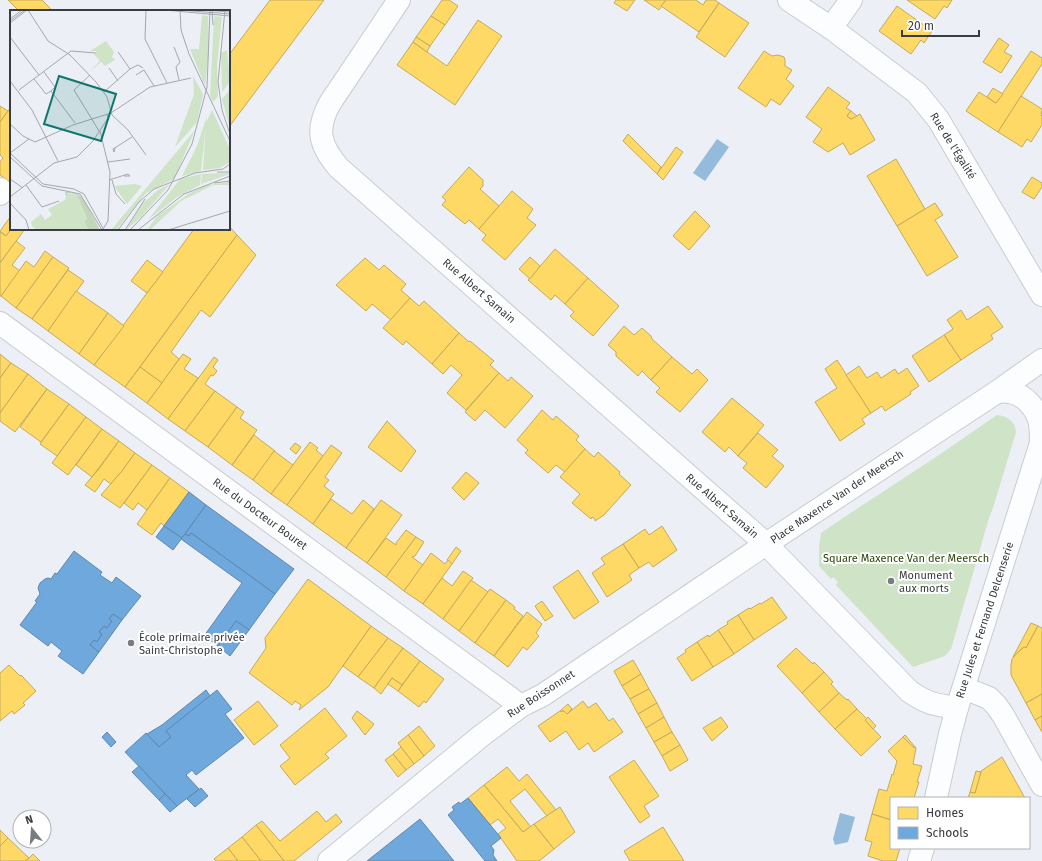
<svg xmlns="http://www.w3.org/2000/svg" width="1042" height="861" font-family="'Fira Sans',sans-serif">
<rect width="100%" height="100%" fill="#eceff5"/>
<!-- green -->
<path fill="#cfe3c7" d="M997,415C1007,416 1015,421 1016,432L993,508L989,518L951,649L945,656L913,667L836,585L838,582L833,577L831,579L819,566V546L821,533L843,518L936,457Z"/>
<!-- water -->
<g fill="#94badc">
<path d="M717,139L729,147L705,181L693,173Z"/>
<path d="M840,813L855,817L848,842L835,845L833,839Z"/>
</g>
<!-- homes -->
<g fill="#ffd966" stroke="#c4aa5b">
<path d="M8,0H42L53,11H19Z"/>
<path d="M270,0H324L229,127V55Z"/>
<path d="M442,0H449L458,6L445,25L431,16Z"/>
<path d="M616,0H635L627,11L614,3Z"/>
<path d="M644,0H666L659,10Z"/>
<path d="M666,0H696L703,5L706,0H715L719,3L699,32L661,6Z"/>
<path d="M907,0H952L947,8L944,6L935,19Z"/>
<path d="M719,3L749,23L725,57L696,37Z"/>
<path d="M897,6L932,31L924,43L921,40L911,54L879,31Z"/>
<path d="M431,16L445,25L430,46L416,37Z"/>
<path d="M478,20L502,36L455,105L397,65L413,42L447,66Z"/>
<path d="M416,37L430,46L427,52L413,42Z"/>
<path d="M999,38L1009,45L1004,52L1012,56L1001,73L983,62Z"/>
<path d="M764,51L772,56L778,55L784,57L785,60V66L792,70L786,79L794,86L780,105L771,99L766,107L738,88Z"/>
<path d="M1031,51L1042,58V64L998,132L966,111L979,92L996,103Z"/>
<path d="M828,87L850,103L846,108L851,111L847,116L851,119L860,114L875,140L850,155L843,143L828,152L813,142L822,129L806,117Z"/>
<path d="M993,88L1003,94L996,103L987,97Z"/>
<path d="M1021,96L1042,109L1041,115L1042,116V125L1031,142L1027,139L1022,147L998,132Z"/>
<path d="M0,106L8,111L0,122Z"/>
<path d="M11,107V181L10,182L0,175V162L3,158L0,155V122Z"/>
<path d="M851,111L857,116L851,119L847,116Z"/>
<path d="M628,134L661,167L657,174L623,141Z"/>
<path d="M676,147L683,152L663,180L657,174Z"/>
<path d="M896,159L925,209L897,226L867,176Z"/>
<path d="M469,167L483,180V186L480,189L499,206L479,229L469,220L465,224L442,205L446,200L442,197Z"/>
<path d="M1032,177L1042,183V187L1034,199L1022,192Z"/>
<path d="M512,191L533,209L527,218L536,225L505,260L482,240L486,235L479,229Z"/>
<path d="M935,203L943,215L935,220L958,257L927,276L897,226Z"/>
<path d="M695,211L710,226L689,250L673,236Z"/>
<path d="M11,216V229L6,236L0,231Z"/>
<path d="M229,226L237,235L125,387L94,365L194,229H229Z"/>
<path d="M11,229H25L0,263V232L6,236Z"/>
<path d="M237,235L256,255L210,317L201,310L171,352L179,359L162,383L140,367Z"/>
<path d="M16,241L25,248L12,265L20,271L1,296H0V263Z"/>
<path d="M555,249L588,278L565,304L555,295L551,300L528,280Z"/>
<path d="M45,251L53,257L16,308L1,296L26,261L34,267Z"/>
<path d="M53,257L69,268L32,319L16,308Z"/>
<path d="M530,257L540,266L530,279L519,269Z"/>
<path d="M365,258L379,270L384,265L406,284L401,290L410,298L391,320L372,304L366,311L336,285Z"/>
<path d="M147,260L163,272L147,293L131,281Z"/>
<path d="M68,270L84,281L48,331L32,319Z"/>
<path d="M588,278L619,306L593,336L570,316L574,312L565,304Z"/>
<path d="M76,291L108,313L79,354L48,331Z"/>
<path d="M410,298L419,306L424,301L459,333L432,364L406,341L403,345L383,328Z"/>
<path d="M988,306L1003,327L991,335L993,339L961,360L944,335L953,329L947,320L961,310L967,320Z"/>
<path d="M108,313L124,326L94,365L79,354Z"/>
<path d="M624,326L634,335L642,328L651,336L652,339L672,357L651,380L642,371L638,376L616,356V352L608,345Z"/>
<path d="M459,333L469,342L470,341L494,361L490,365L499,373L466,410L447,393L462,375L451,365L443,374L432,364Z"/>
<path d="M944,335L961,360L929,382L912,356Z"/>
<path d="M0,354L11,363L0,378Z"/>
<path d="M183,354L191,359L184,369L198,378L168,419L147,403Z"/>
<path d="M214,357L218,360L213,367L217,371L213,376L211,375L205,384L215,391L185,431L168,419Z"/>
<path d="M672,357L692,374L697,369L708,380L680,412L656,392L660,388L651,380Z"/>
<path d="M837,360L871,413L862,419L865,424L840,441L815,402L837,388L825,369Z"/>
<path d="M11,363L28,374L0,413V378Z"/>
<path d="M859,366L867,378L877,372L881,378L895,369L898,374L907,368L919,386L910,392L911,394L885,411L882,406L871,413L846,375Z"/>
<path d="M140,367L162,383L147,403L125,387Z"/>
<path d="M499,373L508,381L511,377L533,396L505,428L485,410L475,421L465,412Z"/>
<path d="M28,374L47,389L15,432L0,421V413Z"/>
<path d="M47,389L69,404L41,442L20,427Z"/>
<path d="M215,391L237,407L208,447L185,431Z"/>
<path d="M732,398L764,425L738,456L729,447L725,452L702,432Z"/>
<path d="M69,404L86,417L57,456L40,444Z"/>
<path d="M237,407L244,412L240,418L257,430L232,465L208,447Z"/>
<path d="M542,410L553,420L556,416L579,436L576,440L585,449L565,472L556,465L548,473L525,453L528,450L517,440Z"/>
<path d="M86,417L102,429L68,475L52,463Z"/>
<path d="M387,421L416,451L401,472L368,447Z"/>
<path d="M102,429L119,441L92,477L76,465Z"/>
<path d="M758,433L778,450L772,456L784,466L766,488L743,468L747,463L738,456Z"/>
<path d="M254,435L275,451L253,480L232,465Z"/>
<path d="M119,441L135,453L122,471L111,484L104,479L95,492L85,485L98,470Z"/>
<path d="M310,442L318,448L316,450L323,456L287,505L271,494Z"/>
<path d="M295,443L301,447L296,454L290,449Z"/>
<path d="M331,445L342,453L325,477L329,480L324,486L334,494L313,524L287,505Z"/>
<path d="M585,449L594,457L598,452L620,472L619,474L631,485L604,515L595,521V519L592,517L591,519L572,503L580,494L560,477Z"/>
<path d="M274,451L293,465L271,494L253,480Z"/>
<path d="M135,453L152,465L120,508L101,495L122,471Z"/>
<path d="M152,465L170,478L147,510L138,503L133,510L124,503Z"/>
<path d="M466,472L479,483L464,500L452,488Z"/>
<path d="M170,478L189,492L164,526L161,523L152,535L137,524Z"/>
<path d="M331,499L352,514L363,500L374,509L346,548L313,524Z"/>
<path d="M381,500L402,515L367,563L346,548Z"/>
<path d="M662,526L677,550L653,567L649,562L639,568L623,544L645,529L649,535Z"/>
<path d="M406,530L416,537L386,577L367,563L386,538L396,545V543Z"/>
<path d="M416,537L424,542L415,556L412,557L423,565L404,591L386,577Z"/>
<path d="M623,544L639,568L629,575L632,580L607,597L592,573L605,564L601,558Z"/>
<path d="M456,547L461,551L452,564L447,560Z"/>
<path d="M431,553L445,564L448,560L452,564L423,604L404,591Z"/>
<path d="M578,570L599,602L574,619L553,587Z"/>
<path d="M463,571L473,578L443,619L423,604L442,578L452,586Z"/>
<path d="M308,579L371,626L328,687L299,710L301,705L295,701L292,705L249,673L266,648L265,638Z"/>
<path d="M471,580L488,592L459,631L443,619Z"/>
<path d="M490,589L506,600L475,643L459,631Z"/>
<path d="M772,597L787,618L754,640L738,615L749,608L750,609L760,603L761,604Z"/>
<path d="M506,600L515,607L514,609L523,616L494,656L475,643Z"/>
<path d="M542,601L553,616L545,621L535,606Z"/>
<path d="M527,612L542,624L536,633L539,636L527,650L523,647L508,667L494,656Z"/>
<path d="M738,615L754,640L734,654L718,630L728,624L727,622Z"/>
<path d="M1031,623L1038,626L1026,648L1024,647L1019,651L1013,657Z"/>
<path d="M371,626L388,638L358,677L343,666Z"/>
<path d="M1038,626L1042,628V694L1026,703L1011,675V665L1012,659L1017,653L1024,647L1026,648Z"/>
<path d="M718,630L734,654L713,667L697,642L708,635L709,637Z"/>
<path d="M388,638L403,648L374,688L358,677Z"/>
<path d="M697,642L713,667L692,681L677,658L686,652L685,650Z"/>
<path d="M403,648L420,661L402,685L392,678L381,694L374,688Z"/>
<path d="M796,648L813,664L814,662L824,672L802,693L777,666Z"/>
<path d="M633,660L641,674L622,686L614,671Z"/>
<path d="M420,661L444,679L426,703L424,701L419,707L398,691Z"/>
<path d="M9,665L20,676L21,675L36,691L23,703L25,705L14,714L12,711L0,721V673Z"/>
<path d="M824,672L833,682L831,684L839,693L819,712L802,693Z"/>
<path d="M641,674L649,689L630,699L622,686Z"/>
<path d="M392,678L402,685L398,691L388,684Z"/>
<path d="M649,689L657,703L638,714L630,699Z"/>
<path d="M839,693L847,700L848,699L857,709L835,729L819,712Z"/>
<path d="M1042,694V716L1035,720L1026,703Z"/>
<path d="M258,701L278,726L254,745L234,720Z"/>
<path d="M583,701L588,708L596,703L609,721L613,718L623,732L594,752L588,743L579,750L566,731L550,742L538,726L560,711H564L567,714Z"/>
<path d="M657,703L664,717L646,728L638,714Z"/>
<path d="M568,704L572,709L567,714L564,711H560Z"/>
<path d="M325,708L347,736L325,754L329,758L295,785L280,766L290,758L280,745Z"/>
<path d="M857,709L867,719L865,720L881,737L861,756L835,729Z"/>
<path d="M357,711L374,724L365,735L352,718Z"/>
<path d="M1042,716V732L1035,720Z"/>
<path d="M664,717L672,732L654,742L646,728Z"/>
<path d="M721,717L728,727L712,741L703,728Z"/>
<path d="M868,717L876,726L873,729L865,720Z"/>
<path d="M419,726L435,746L424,756L408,735Z"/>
<path d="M672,732L680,745L662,756L654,742Z"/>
<path d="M408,735L424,756L414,764L398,743Z"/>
<path d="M905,735L916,748L913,747L903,737Z"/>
<path d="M903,737L913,747L916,748L913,764L922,766L917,782H919L914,798H891V820L872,814L879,789L887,791L892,774L893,775L897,761L888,751Z"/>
<path d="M680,745L688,760L670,771L662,756Z"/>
<path d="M401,747L414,764L406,770L393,754Z"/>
<path d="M393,754L406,770L398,777L385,760Z"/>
<path d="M1002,757L1025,798H968L970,792L975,793L981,771Z"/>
<path d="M634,760L659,796L644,806L650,816L640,823L609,777Z"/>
<path d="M507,767L519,781L527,774L556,810L547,816L525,789L510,801L531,827L523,832L484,785Z"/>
<path d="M976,771L981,772L975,793L970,792Z"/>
<path d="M484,785L523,832L534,824L554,849L539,861H517L498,834L506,828L498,819L490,825L468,798Z"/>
<path d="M560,807L575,832L554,849L534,824Z"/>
<path d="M317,811L326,822L336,814L342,822L294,861H284L256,825L262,821L280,841Z"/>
<path d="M872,814L891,820V848H900L896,861H883L868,856L872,842L865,840Z"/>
<path d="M256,825L284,861H261L242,837Z"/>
<path d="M663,827L684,861H630L624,851Z"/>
<path d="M0,830L8,838L0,846Z"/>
<path d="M242,837L261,861H238L228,848Z"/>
<path d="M8,838L29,858L25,861H0V846Z"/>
<path d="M228,848L238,861H216L214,859Z"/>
<path d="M33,854L40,861H25L29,858Z"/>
</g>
<!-- schools -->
<g fill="#6fa8dc" stroke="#5f88ad">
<path d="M189,492L206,505L182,538L164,526Z"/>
<path d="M206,505L294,569L275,594L191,533L189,536L185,534Z"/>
<path d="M164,526L182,538L173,550L156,537Z"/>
<path d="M191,533L275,594L249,630L236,621L218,646L204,636L242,583L181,539L185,534L189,536Z"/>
<path d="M74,551L102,572L100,575L112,583L116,577L141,596L122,620L113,614L109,619L112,621L107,628L104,626L99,632L102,634L97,642L94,640L90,645L99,652L83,674L58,656L62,651L51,642L48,646L20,625L37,602L35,601L40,594L38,588L40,583L45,579L48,578L51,579L55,573L57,574Z"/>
<path d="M113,614L122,620L99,652L90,645L94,640L97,642L102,634L99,632L104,626L107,628L112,621L109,619Z"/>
<path d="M236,621L249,630L230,656L218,646Z"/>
<path d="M206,690L210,696L166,731L171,737L159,747L147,734L162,725Z"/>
<path d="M217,690L232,709L225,714L244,738L196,775L192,770L186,775L199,789L177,806L125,752L146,733L159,747L171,737L166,731Z"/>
<path d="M107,732L116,742L111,747L102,737Z"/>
<path d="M139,766L165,794L159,800L132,772Z"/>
<path d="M201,788L208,796L195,807L187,799Z"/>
<path d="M165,794L177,806L170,812L159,800Z"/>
<path d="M468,798L501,838L491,846L494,850L493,855L497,861H485L448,815L454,810L452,807L459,802L460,804Z"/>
<path d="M420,819L454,861H367Z"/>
</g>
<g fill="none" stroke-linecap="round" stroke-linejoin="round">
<!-- minor casing -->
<g stroke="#caccd1" stroke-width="24">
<g id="minor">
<path d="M399,0L330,103C315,130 320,146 339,168L766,544L909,691C927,704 936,705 957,708"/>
<path d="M789,0L831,28L917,93L938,119L1042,295"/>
<path d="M831,28L851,0"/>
<path d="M0,189L2,191L0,194"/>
<path d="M0,323L521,706"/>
<path d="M964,688L989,698L996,705L1003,715L1042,785"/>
<path d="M936,798L950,734L957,708L1041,443C1041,437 1041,430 1040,424C1037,409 1025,394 1009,392C1005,391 1001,392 997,392"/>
<path d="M329,861L481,736L521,706L543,695L766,544L997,392L1042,360"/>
<path d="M919,861L923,848"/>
</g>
</g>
<!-- minor -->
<use href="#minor" stroke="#fcfdfe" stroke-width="22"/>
</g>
<!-- markers -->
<g fill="#787b7f" stroke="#fff" stroke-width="1.5">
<circle cx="891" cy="581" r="4"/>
<circle cx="131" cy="643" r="4"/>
</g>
<g text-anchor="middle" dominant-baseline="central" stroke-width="4" stroke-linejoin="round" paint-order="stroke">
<!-- street labels -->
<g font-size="11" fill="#393c40" stroke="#fff">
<text transform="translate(953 146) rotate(58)">Rue de l'Égalité</text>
<text transform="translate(479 291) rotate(41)">Rue Albert Samain</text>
<text transform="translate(837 497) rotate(-34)">Place Maxence Van der Meersch</text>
<text transform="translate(722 506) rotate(41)">Rue Albert Samain</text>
<text transform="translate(260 514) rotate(36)">Rue du Docteur Bouret</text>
<text transform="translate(985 620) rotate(-72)">Rue Jules et Fernand Delcenserie</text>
<text transform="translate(541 694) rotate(-33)">Rue Boissonnet</text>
</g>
<!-- park labels -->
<g font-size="11" fill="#284709" stroke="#fff">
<text x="906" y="558">Square Maxence Van der Meersch</text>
</g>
<!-- poi labels -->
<g font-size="11" fill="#393c40" stroke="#fff" text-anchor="start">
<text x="899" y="575">Monument<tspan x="899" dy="13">aux morts</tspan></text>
<text x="139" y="637">École primaire privée<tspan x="139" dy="13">Saint-Christophe</tspan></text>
</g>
</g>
<!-- overview -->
<g transform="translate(10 10)">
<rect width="220" height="220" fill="#eceff5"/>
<path d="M192,5L198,6L199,41L195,76L180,39H189ZM204,6L212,7L207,55L208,86L203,92L200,86ZM96,31L104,42L102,47L105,50L95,56L91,52L79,62L90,51L84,44H86V41H80ZM217,40L220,72L212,82L211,43ZM183,66L193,84L187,112L165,137L184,84ZM220,80V119L212,89ZM202,100L220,139V152L210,158L193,160L196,113ZM197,106L191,161L172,166L187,136ZM185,120L164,169L136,183L106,220H101ZM220,163V164L191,174L192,164ZM191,164L190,175L167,187L138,210L170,169ZM220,172V175H203L171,191L140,220H137L147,206L180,183L197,175ZM124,174L132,176L117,194L104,176ZM160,174L132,206L116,220L133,193L148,180ZM57,183L67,185L77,210L74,211L79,220H27L22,216L21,212L31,204L35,210L42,205L38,199L55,190Z" fill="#cfe3c7"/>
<path d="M55,182L64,183L69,185L73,188L90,220H79L74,211L77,209L67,185L58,182L56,187Z" fill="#c2d6b9"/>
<path fill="none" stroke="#a4a7ad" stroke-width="1" d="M18,0L38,31L60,45L86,72L97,87L102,105L118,120L136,145M136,0L135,29L157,73M155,0L220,6M170,0L171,20L179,44L220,131M171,0L220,4M195,0L220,2M202,0L203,15M215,0L208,72L212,100L220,124M0,9L12,0M0,11L15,0M0,13L17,0M0,27L29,65M164,37L170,52L166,57L169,70M108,42L120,59M99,58L108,71M80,65L64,80L89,121M126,65L134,60L144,76M24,69L36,84L41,81L45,77L34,62M0,71L22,100L48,151M9,80L61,41L86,43M41,81L65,113M94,82L120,59L128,55L133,58M0,114L13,126L25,132L63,115L101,103L140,77L181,68M90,121L100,162L98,211L93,219M105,138L104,142L103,139L122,127M0,143L19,129M0,143L33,174L64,179L74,184L94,220M0,147L32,176L70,184L92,220M98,152L120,149M207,162H220M0,169L13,178M99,170L118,164L120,166H114M102,170L106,184L115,194M204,173L220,171M16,175L32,197L49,191M0,187L44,153L67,147L83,131L98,108L97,105M0,193L16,210L19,220M108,220L129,192L144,179L185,163L213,159L220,154M115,220L135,189M120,220L158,180L182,134L197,77L200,0M128,220L174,184L220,166M158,220L220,201"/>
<path fill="#0f766e" fill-opacity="0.15" stroke="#0f766e" stroke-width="2" d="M49,66L106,84L91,131L34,114Z"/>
<rect width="220" height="220" fill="none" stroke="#393c40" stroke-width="2"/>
</g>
<!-- legend -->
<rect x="890" y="797" width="140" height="52" fill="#ffffff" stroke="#b0b1b3"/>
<rect x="898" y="807" width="20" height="12" fill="#ffd966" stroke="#b0b1b3"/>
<text x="926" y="817" font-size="12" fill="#393c40">Homes</text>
<rect x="898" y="827" width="20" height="12" fill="#6fa8dc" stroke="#b0b1b3"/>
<text x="926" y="837" font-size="12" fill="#393c40">Schools</text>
<!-- north arrow -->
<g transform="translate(32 829) rotate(343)"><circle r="19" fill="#ffffff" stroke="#b0b1b3"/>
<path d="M0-3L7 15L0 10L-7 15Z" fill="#787b7f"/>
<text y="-6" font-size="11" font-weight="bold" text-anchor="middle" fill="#393c40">N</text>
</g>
<!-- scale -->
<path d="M902 30v6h77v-6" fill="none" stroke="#393c40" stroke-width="2"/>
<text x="908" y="30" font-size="12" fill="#393c40" stroke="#ffffff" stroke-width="3" paint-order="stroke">20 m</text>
</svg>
